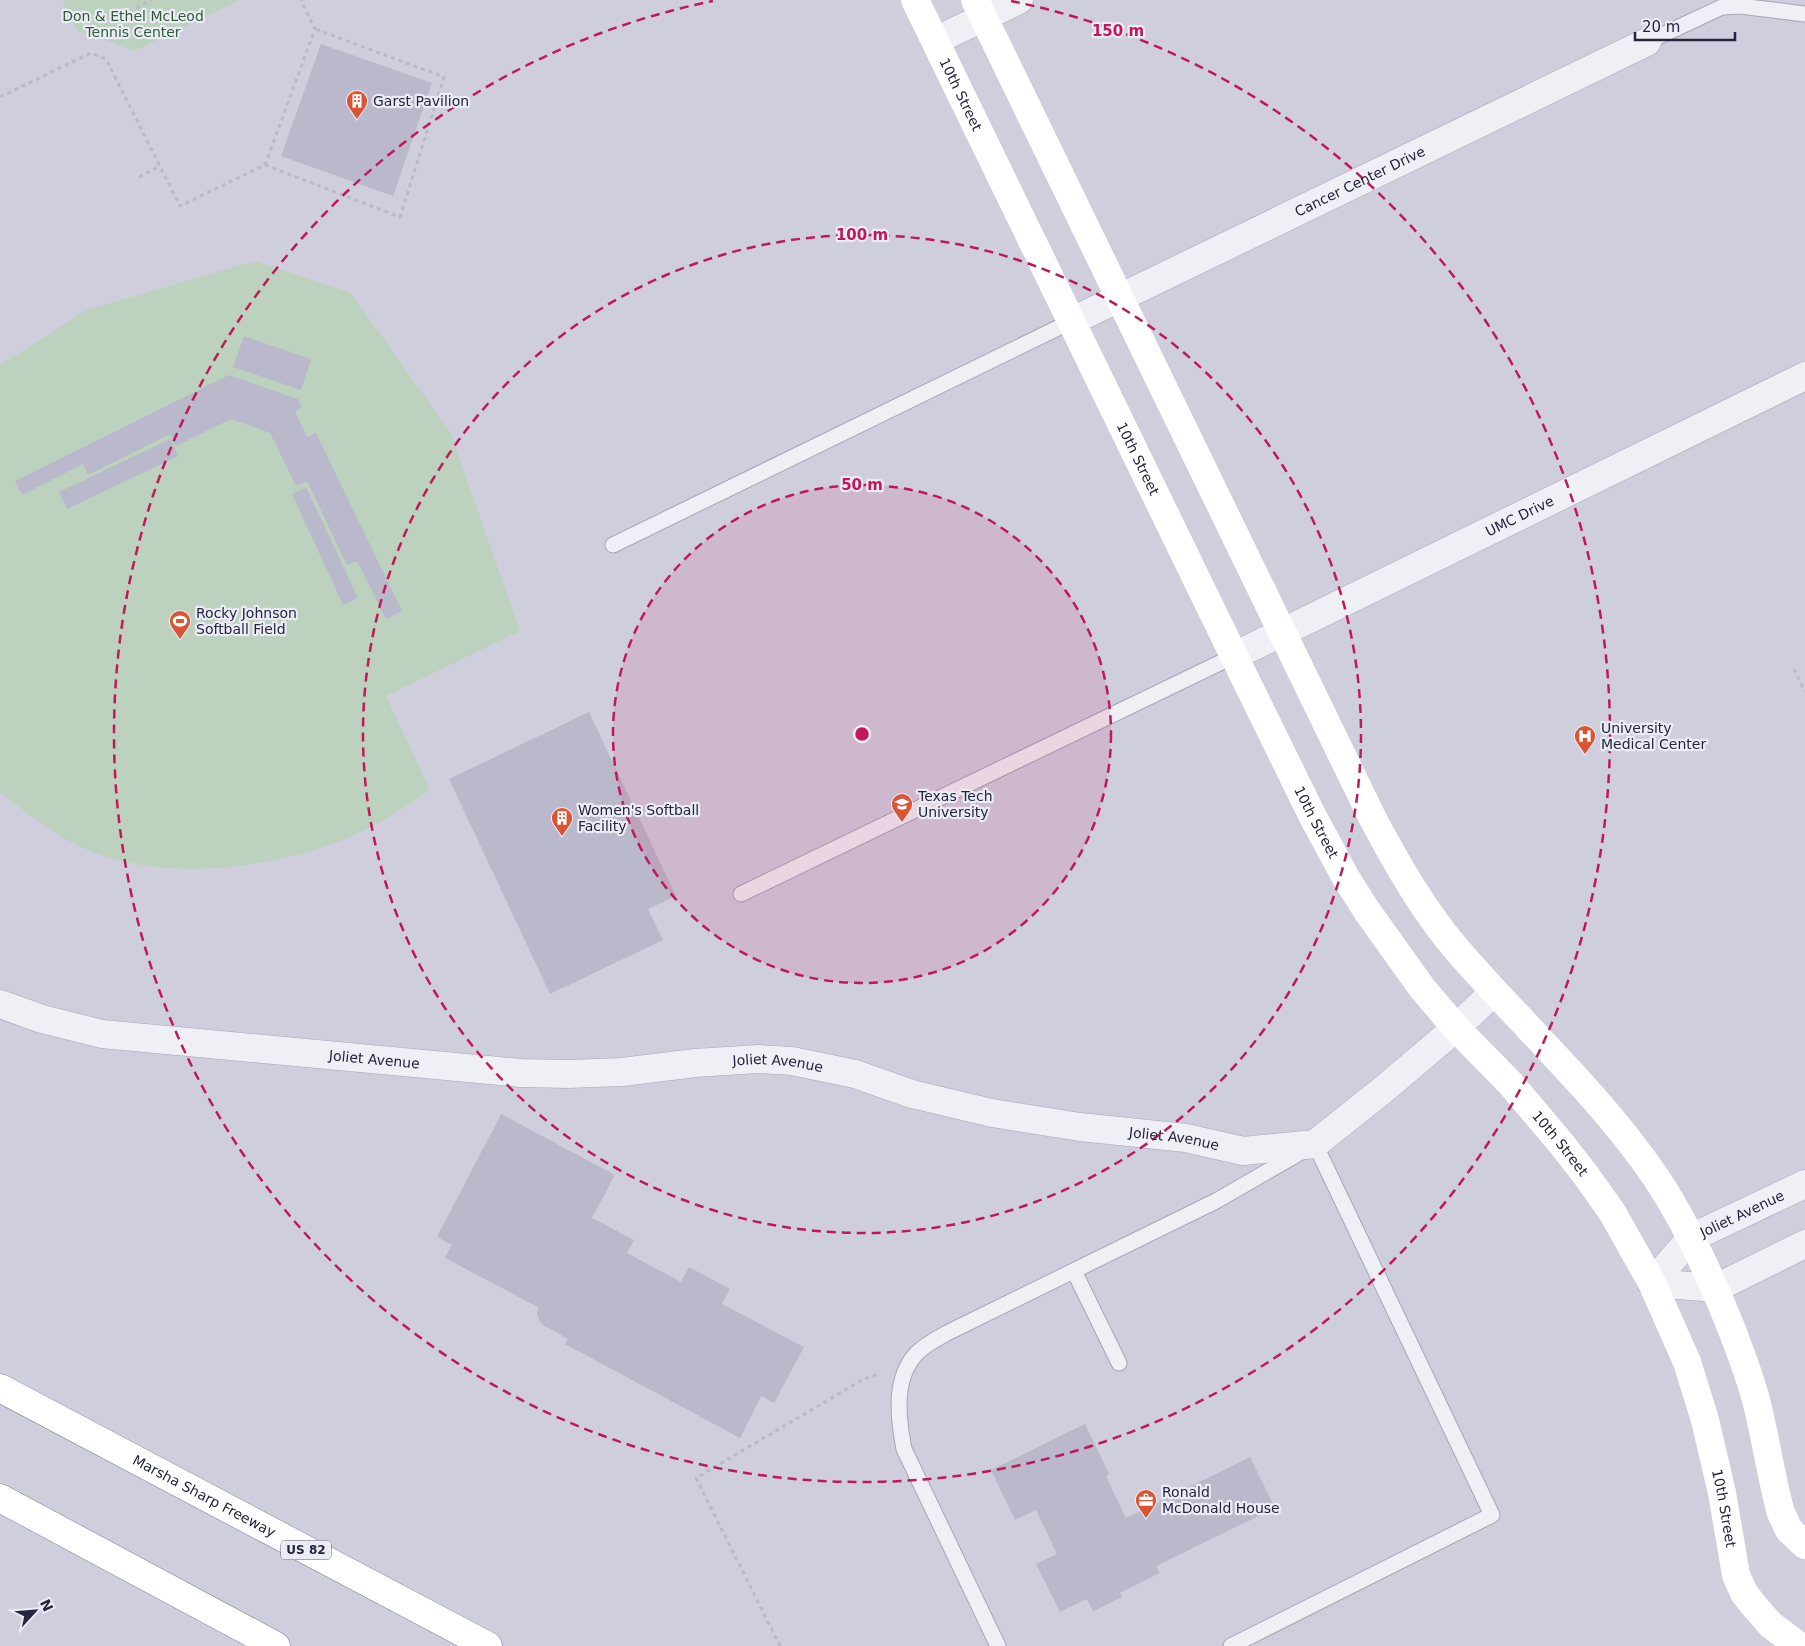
<svg xmlns="http://www.w3.org/2000/svg" width="1805" height="1646" font-family="'DejaVu Sans',sans-serif">
<rect width="100%" height="100%" fill="#dcdce8"/>
<!-- built -->
<rect fill="#cecedd" x="0" y="0" width="1805" height="1646"/>
<!-- green -->
<g fill="#bcd2be">
<path d="M62,0H239L134,51L77,30Z"/>
<path d="M255,261L351,293L450,432L520,631L386,696L430,790C410,804 390,818 369,828C290,868 163,886 81,847C52,833 25,812 0,792V365L87,310Z"/>
</g>
<!-- building -->
<g fill="#b9b9cb">
<path d="M321,44L432,83L393,196L281,156Z"/>
<path d="M244,336L311,359L301,390L233,367Z"/>
<path d="M229,375L298,399L302,407L295,411L307,437L316,433L402,611L386,619L357,561L347,565L307,481L296,486L270,433L231,419L176,446L170,434L88,475L83,464L22,495L15,481Z"/>
<path d="M170,439L178,456L67,509L59,492Z"/>
<path d="M306,487L358,598L343,605L292,494Z"/>
<path d="M589,712L676,896L648,909L663,940L550,994L449,779Z"/>
<path d="M501,1114L615,1175L592,1218L634,1240L627,1253L681,1282L689,1267L730,1289L722,1304L804,1347L774,1403L761,1396L740,1438L565,1344L568,1339L543,1325L539,1320L537,1313L538,1307L445,1258L452,1245L437,1237Z"/>
<path d="M1085,1424L1109,1474L1106,1476L1126,1518L1250,1457L1275,1508L1156,1566L1160,1573L1120,1593L1122,1597L1093,1611L1087,1599L1060,1612L1036,1564L1057,1554L1036,1510L1015,1520L991,1470Z"/>
</g>
<g fill="none" stroke-linecap="round" stroke-linejoin="round">
<!-- lane casing -->
<g stroke="#a5a5b5" stroke-width="17">
<g id="lane">
<path d="M1647,42L1722,7L1740,6L1805,14"/>
<path d="M613,545L1072,321"/>
<path d="M741,894L1234,656"/>
<path d="M1074,1271L1119,1363"/>
<path d="M998,1646L904,1449C898,1418 893,1378 917,1353C926,1344 938,1338 949,1332L1216,1201L1315,1144L1492,1515L1231,1646"/>
</g>
</g>
<!-- street casing -->
<g stroke="#a5a5b5" stroke-width="29">
<g id="street">
<path d="M935,41L1019,0"/>
<path id="s1" d="M1072,321L1647,42"/>
<path id="s2" d="M1234,656L1805,376"/>
<path id="s3" d="M0,1004L42,1019L102,1034L521,1073L568,1074L622,1072L695,1063L758,1059L792,1061L855,1074L912,1094L992,1113L1080,1127L1186,1138L1243,1151L1315,1144L1384,1089L1456,1028L1495,991"/>
<path id="s4" d="M1652,1283L1691,1238L1805,1184"/>
<path d="M1652,1283L1716,1288L1805,1244"/>
</g>
</g>
<!-- highway casing -->
<g stroke="#82839f" stroke-width="29">
<g id="highway">
<path id="s6" d="M0,1388L488,1646"/>
<path d="M0,1498L276,1646"/>
</g>
</g>
<!-- path -->
<g stroke="#babac6" stroke-width="3" stroke-dasharray="4 4" stroke-linecap="butt">
<path d="M136,8L151,0"/>
<path d="M0,97L91,53L106,59L180,206L265,165L315,29L301,0"/>
<path d="M265,165L400,217L444,77L315,29"/>
<path d="M139,177L160,166"/>
<path d="M1794,669L1805,692"/>
<path d="M780,1646L696,1478L862,1380L878,1374"/>
</g>
<!-- lane -->
<use href="#lane" stroke="#efeff6" stroke-width="15"/>
<!-- street -->
<use href="#street" stroke="#efeff6" stroke-width="28"/>
<!-- secondary -->
<g stroke="#fff" stroke-width="28">
<path id="s5" d="M915,0L1234,656L1312,815L1346,878L1367,911L1422,988L1456,1028L1510,1083L1560,1142L1585,1174L1612,1212L1652,1283L1687,1362L1705,1420L1722,1493L1736,1575L1744,1593L1755,1607L1771,1625L1799,1646"/>
<path d="M975,0L1372,817C1397,864 1424,912 1459,952C1525,1028 1600,1095 1657,1179C1688,1226 1711,1277 1732,1330C1741,1354 1751,1379 1757,1404C1766,1440 1771,1477 1781,1513L1789,1530L1805,1545"/>
</g>
<!-- highway -->
<use href="#highway" stroke="#fff" stroke-width="28"/>
</g>
<!-- distance rings -->
<circle cx="862" cy="734" r="249" fill="#c2185b" fill-opacity=".12"/>
<g fill="none" stroke="#c2185b" stroke-width="2.5" stroke-dasharray="9 6">
<circle cx="862" cy="734" r="249"/>
<circle cx="862" cy="734" r="499"/>
<path d="M1011 1A748 748 0 1 1 713 1"/>
</g>
<!-- icons -->
<defs>
<g id="building-pin" transform="scale(1.125)"><path d="M0 17L-7.5 6A9.5 9.5 0 1 1 7.5 6Z" fill="#da5534" stroke="#ebecf5"/><path d="M-4-6H4V6H1V3H-1V6H-4ZM-2.5-4.3h1.7v1.8h-1.7ZM.8-4.3h1.7v1.8H.8ZM-2.5-1h1.7V.8h-1.7ZM.8-1h1.7V.8H.8Z" fill="#fff"/></g>
<g id="stadium-pin" transform="scale(1.125)"><path d="M0 17L-7.5 6A9.5 9.5 0 1 1 7.5 6Z" fill="#da5534" stroke="#ebecf5"/><path d="M0-5a6.5 5 0 1 0 0 10a6.5 5 0 1 0 0-10ZM-3.5-1.8h7v3.6h-7Z" fill="#fff"/></g>
<g id="hospital-pin" transform="scale(1.125)"><path d="M0 17L-7.5 6A9.5 9.5 0 1 1 7.5 6Z" fill="#da5534" stroke="#ebecf5"/><path d="M-5-5h3v3.5h4V-5h3V5h-3V1.5h-4V5h-3Z" fill="#fff"/></g>
<g id="university-pin" transform="scale(1.125)"><path d="M0 17L-7.5 6A9.5 9.5 0 1 1 7.5 6Z" fill="#da5534" stroke="#ebecf5"/><path d="M0-5L7-2L0 1L-7-2ZM-4 1L0 2.5L4 1V4Q0 6-4 4Z" fill="#fff"/></g>
<g id="office-pin" transform="scale(1.125)"><path d="M0 17L-7.5 6A9.5 9.5 0 1 1 7.5 6Z" fill="#da5534" stroke="#ebecf5"/><path d="M-6-3h4V-5.5h4V-3h4V5H-6ZM-1-4.5V-3h2v-1.5ZM-6 0V1H6V0Z" fill="#fff"/></g>
</defs>
<g fill-rule="evenodd">
<use href="#building-pin" x="357" y="101"/>
<use href="#stadium-pin" x="180" y="621"/>
<use href="#hospital-pin" x="1585" y="736"/>
<use href="#university-pin" x="902" y="804"/>
<use href="#building-pin" x="562" y="818"/>
<use href="#office-pin" x="1146" y="1500"/>
</g>
<g text-anchor="middle" dominant-baseline="central" stroke-width="4.5" stroke-linejoin="round" paint-order="stroke">
<!-- shield labels -->
<rect fill="#ebecf5" stroke="#606176" stroke-width="1" x="281" y="1540.5" width="50" height="19" rx="4"/>
<g font-size="12" font-weight="bold" fill="#24253f">
<text x="306" y="1550">US 82</text>
</g>
<!-- park labels -->
<g font-size="14" fill="#315c38" stroke="#ebecf5">
<text x="133" y="16">Don &amp; Ethel McLeod<tspan x="133" dy="16">Tennis Center</tspan></text>
</g>
<!-- street labels -->
<g font-size="14" fill="#24253f" stroke="#ebecf5">
<text stroke="none"><textPath href="#s5" startOffset="105">10th Street</textPath></text>
<text stroke="none"><textPath href="#s1" startOffset="320">Cancer Center Drive</textPath></text>
<text stroke="none"><textPath href="#s5" startOffset="510">10th Street</textPath></text>
<text stroke="none"><textPath href="#s2" startOffset="318">UMC Drive</textPath></text>
<text stroke="none"><textPath href="#s5" startOffset="915">10th Street</textPath></text>
<text stroke="none"><textPath href="#s3" startOffset="380">Joliet Avenue</textPath></text>
<text stroke="none"><textPath href="#s3" startOffset="785">Joliet Avenue</textPath></text>
<text stroke="none"><textPath href="#s3" startOffset="1190">Joliet Avenue</textPath></text>
<text stroke="none"><textPath href="#s5" startOffset="1320">10th Street</textPath></text>
<text stroke="none"><textPath href="#s4" startOffset="116">Joliet Avenue</textPath></text>
<text stroke="none"><textPath href="#s6" startOffset="231">Marsha Sharp Freeway</textPath></text>
<text stroke="none"><textPath href="#s5" startOffset="1725">10th Street</textPath></text>
</g>
<!-- poi labels -->
<g font-size="14" fill="#24253f" stroke="#ebecf5" text-anchor="start">
<text x="373" y="101">Garst Pavilion</text>
<text x="196" y="613">Rocky Johnson<tspan x="196" dy="16">Softball Field</tspan></text>
<text x="1601" y="728">University<tspan x="1601" dy="16">Medical Center</tspan></text>
<text x="918" y="796">Texas Tech<tspan x="918" dy="16">University</tspan></text>
<text x="578" y="810">Women's Softball<tspan x="578" dy="16">Facility</tspan></text>
<text x="1162" y="1492">Ronald<tspan x="1162" dy="16">McDonald House</tspan></text>
</g>
</g>
<circle cx="862" cy="734" r="8" fill="#c2185b" stroke="#ebecf5" stroke-width="2.5"/>
<g font-size="15" text-anchor="middle" font-weight="bold" fill="#c2185b" stroke="#ebecf5" stroke-width="4.5" stroke-linejoin="round" paint-order="stroke">
<text x="1118" y="36">150 m</text>
<text x="862" y="240">100 m</text>
<text x="862" y="490">50 m</text>
</g>
<!-- north arrow -->
<g transform="translate(35 1611) rotate(64)" stroke="#ebecf5" stroke-width="4" paint-order="stroke">
<path d="M0-4L9 19L0 12L-9 19Z" fill="#24253f"/>
<text y="-8" font-size="14" font-weight="bold" text-anchor="middle" fill="#24253f">N</text>
</g>
<!-- scale -->
<path d="M1635 32v8h100v-8" fill="none" stroke="#24253f" stroke-width="2.5"/>
<text x="1642" y="32" font-size="15" fill="#24253f" stroke="#ebecf5" stroke-width="4" paint-order="stroke">20 m</text>
</svg>
